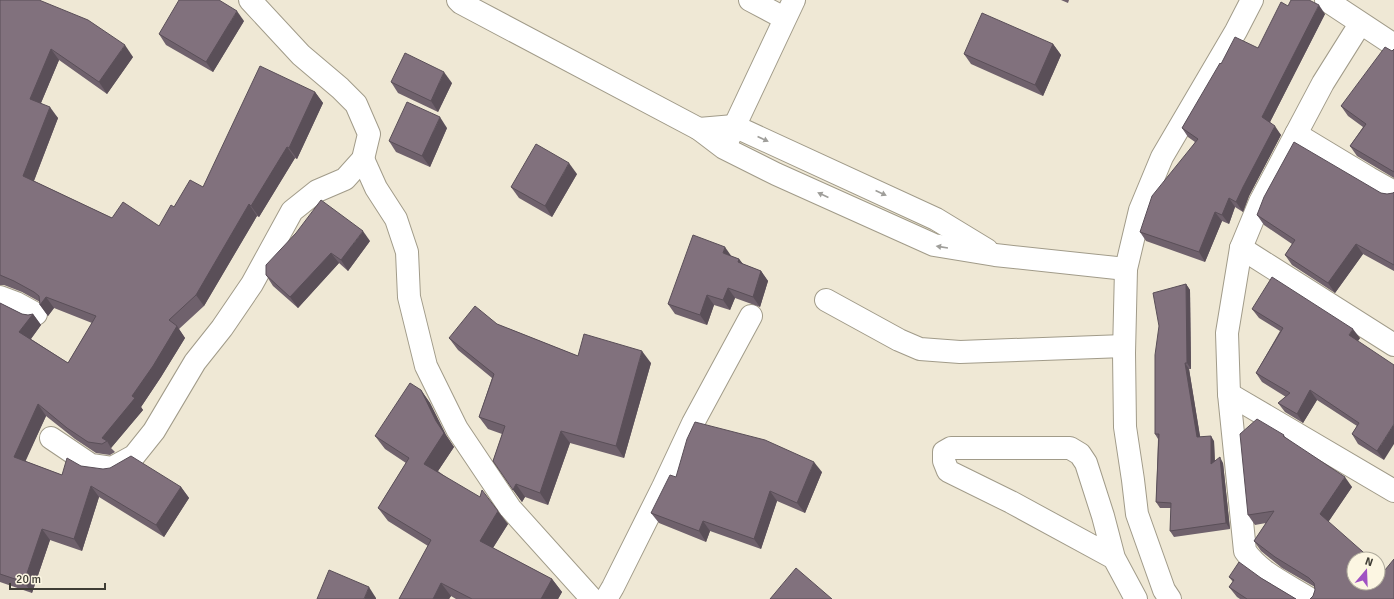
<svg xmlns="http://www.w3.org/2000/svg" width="1394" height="599" font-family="Signika,sans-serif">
<rect width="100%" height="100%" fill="#efe8d5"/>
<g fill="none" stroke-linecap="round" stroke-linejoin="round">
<!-- minor casing -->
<g stroke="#a19b89" stroke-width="24">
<g id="minor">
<path d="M458,0L461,3L699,129L724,148L776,174L934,245L995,255L1126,269"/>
<path d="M750,0L784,18"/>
<path d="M1326,0L1394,45"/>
<path d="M699,129L734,126L936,219L987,250"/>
<path d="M1296,134L1369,178L1394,192"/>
<path d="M728,140L794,0"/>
<path d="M363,159L376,188L396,219L407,252L409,297L426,366L457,429L510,508L592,599"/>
<path d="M1241,248L1394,345"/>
<path d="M0,297L16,303L36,314"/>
<path d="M826,300L899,340L920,349L960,352L1124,346"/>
<path d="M1229,394L1394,491"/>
<path d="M51,438L91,465L112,468L134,456L154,431L195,362L222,328L252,284L292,211L317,191L345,179L363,159L369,134L356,104L340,88L301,55L250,0"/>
<path d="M1114,558L1011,502L948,471L944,461V452L951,448H1070L1080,454L1086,463L1103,516L1114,558L1136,599"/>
<path d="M606,599L613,587L663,487L693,423L751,316"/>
<path d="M1170,599L1164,590L1137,514L1133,480L1125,427L1124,353L1126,269L1140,210L1162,157L1236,31L1252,0"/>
<path d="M1310,599C1288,585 1260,573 1245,551L1229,394L1227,333L1241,248L1260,202L1323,83L1360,24"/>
</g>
</g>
<!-- minor -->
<use href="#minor" stroke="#fff" stroke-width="22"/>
</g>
<!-- wall -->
<g fill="#6f616c">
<path d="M0,0L133,57L107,94L59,60L41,103L58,118L34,181L112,218L159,226L174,207L203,187L315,92L323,103L297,159L295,158L259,217L257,216L204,306L179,329L185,338L161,377L141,407L143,410L111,448L115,452L110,455L96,453L75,439L46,416L25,461L62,475L81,466L181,487L189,498L164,537L99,497L82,551L50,540L32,593L0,582V303L22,314L28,315L33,314L41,325L31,339L68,363L92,323L54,308L48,316L40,305V302L22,292L4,285H0Z"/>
<path d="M1061,0H1069L1068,3Z"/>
<path d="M1288,6L1325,14L1270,122L1281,135L1249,196L1243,212L1235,207L1229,224L1222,221L1205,262L1146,241L1140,232L1195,142L1188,137L1182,128L1221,64L1258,48Z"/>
<path d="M244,21L213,72L166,45L159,34Z"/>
<path d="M1053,44L1061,55L1043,96L971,64L964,54Z"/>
<path d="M1394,49V178L1357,156L1350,146L1363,127L1348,116L1341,106L1392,51Z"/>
<path d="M391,82L452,83L438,112L398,93Z"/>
<path d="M447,128L430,167L396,152L389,141Z"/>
<path d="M577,174L552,217L519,198L511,187Z"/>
<path d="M1394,192V271L1363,254L1335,293L1292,265L1285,255L1292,244L1264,225L1257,215L1381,193L1387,194L1393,193Z"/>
<path d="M370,241L348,271L339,263L298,308L273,286L266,275V265Z"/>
<path d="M731,256L739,259L743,264L761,271L768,281L760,307L735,298L730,310L714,305L707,325L675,314L668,304Z"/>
<path d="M1186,284L1190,290L1191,369H1189L1200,437L1214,441L1215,461L1223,463L1230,529L1174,537L1170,531L1171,508H1160L1156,502L1158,439L1155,434Z"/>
<path d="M1252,309L1360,338L1358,341L1384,460L1358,444L1352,434L1357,426L1317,400L1303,423L1285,412L1278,403L1286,397L1262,382L1256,373L1280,331L1259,318Z"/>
<path d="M497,324L578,356L651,363L624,458L570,443L548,505L525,497L522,502L493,461L502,434L488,429L479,417L492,378L458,350L449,338Z"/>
<path d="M421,390L430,403L446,435L454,447L438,471L508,524L493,548L552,579L562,592L558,599H456L451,596L449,599H399L428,546L388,521L378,508L406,463L385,449L375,436Z"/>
<path d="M1284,435L1285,437L1352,487L1328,522L1394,599L1313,596L1315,590V587L1282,568L1261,551L1254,541L1266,523L1255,525L1248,515Z"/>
<path d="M822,472L805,513L777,501L761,549L710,531L706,542L659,523L651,513L676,477Z"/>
<path d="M1229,577L1261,578L1296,599H1240L1237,597L1229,587L1233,582Z"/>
</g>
<!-- shaded-wall -->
<g fill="#5a4f58">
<path d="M1319,5L1325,14L1268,126L1262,117Z"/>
<path d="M237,11L244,21L213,72L206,62Z"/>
<path d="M1053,44L1061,55L1043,96L1035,85Z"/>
<path d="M125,45L133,57L107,94L99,82Z"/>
<path d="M51,49L59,60L38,110L30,99Z"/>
<path d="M444,72L452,83L438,112L431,101Z"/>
<path d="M315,92L323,103L297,159L289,148Z"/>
<path d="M50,107L58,118L31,188L23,176Z"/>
<path d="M440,117L447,128L430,167L422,156Z"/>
<path d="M1275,126L1281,135L1249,196L1243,212L1236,202L1243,187Z"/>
<path d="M287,147L295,158L259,217L251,206Z"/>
<path d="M569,163L577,174L552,217L545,206Z"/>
<path d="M1229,198L1235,207L1229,224L1222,215Z"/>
<path d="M249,204L257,216L204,306L196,295Z"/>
<path d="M1215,212L1222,221L1205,262L1199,252Z"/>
<path d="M363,231L370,241L348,271L341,260Z"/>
<path d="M1356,244L1363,254L1335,293L1328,283Z"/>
<path d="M725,247L732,257L723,253Z"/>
<path d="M331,253L339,263L298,308L290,297Z"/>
<path d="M739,259L746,268L738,262Z"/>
<path d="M761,271L768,281L760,307L753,297Z"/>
<path d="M1186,284L1190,290L1191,369L1187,363Z"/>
<path d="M728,288L735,298L730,310L723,300Z"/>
<path d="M707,295L714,305L707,325L700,315Z"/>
<path d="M46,297L54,308L48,316L40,305Z"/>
<path d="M33,314L41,325L27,344L19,332Z"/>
<path d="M177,326L185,338L161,377L141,407L143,410L111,448L107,441L102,438L132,396Z"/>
<path d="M1353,329L1360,338L1355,345L1349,335Z"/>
<path d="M642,351L651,363L624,458L616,446Z"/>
<path d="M1185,363L1189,369L1201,442L1197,437Z"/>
<path d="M421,390L430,403L446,435L454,447L434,477L424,464L436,421Z"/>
<path d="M1310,390L1317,400L1303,423L1297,414Z"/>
<path d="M38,404L46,416L22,469L14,457Z"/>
<path d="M1394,424V444L1384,460L1377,451Z"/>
<path d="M561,431L570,443L548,505L540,493Z"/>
<path d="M1211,436L1214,441L1215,470L1211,464Z"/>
<path d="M1220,457L1223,463L1230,529L1226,523Z"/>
<path d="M814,462L822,472L805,513L797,503Z"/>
<path d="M1345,477L1352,487L1327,524L1320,514Z"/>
<path d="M516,484L525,497L522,502L513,490Z"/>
<path d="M91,486L99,497L82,551L74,539Z"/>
<path d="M181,487L189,498L164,537L156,525Z"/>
<path d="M770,491L777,501L761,549L754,539Z"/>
<path d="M498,511L508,524L489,554L480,541Z"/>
<path d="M703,521L710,531L706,542L699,531Z"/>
<path d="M42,529L50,540L32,593L24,582Z"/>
<path d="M552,579L562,592L558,599H541Z"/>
<path d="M441,583L451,596L449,599H433Z"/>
<path d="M369,587L376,598V599H364Z"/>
</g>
<!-- building -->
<g fill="#81717d" stroke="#5a4f58">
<path d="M0,0H39L88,20L125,45L99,82L51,49L30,99L50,107L23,176L112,218L123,202L159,226L171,205L174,207L190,180L203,187L260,66L315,92L289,148L287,147L251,206L249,204L196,295L169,320L177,326L153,366L132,396L135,398L102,438L107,441L102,444L88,442L67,428L38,404L14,457L62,475L67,458L81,466L103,469L110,468L131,456L181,487L156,525L91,486L74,539L42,529L24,582L0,574V303L22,314L28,315L33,314L19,332L68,363L96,316L46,297L40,305L39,296L34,292L14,281L0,275Z"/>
<path d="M179,0H219L237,11L206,62L159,34Z"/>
<path d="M1291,0H1309L1319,5L1262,117L1275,126L1243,187L1236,202L1229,198L1222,215L1215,212L1199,252L1140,232L1152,196L1198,139L1182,128L1220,63L1221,64L1235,37L1258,48L1281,2L1288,6Z"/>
<path d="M982,13L1053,44L1035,85L964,54Z"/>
<path d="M1385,47L1392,51L1394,49V172L1350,146L1366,124L1341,106Z"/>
<path d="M405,53L444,72L431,101L391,82Z"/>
<path d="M407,102L440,117L422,156L389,141Z"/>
<path d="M1294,142L1381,193L1387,194L1393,193L1394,192V265L1356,244L1328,283L1285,255L1295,240L1257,215L1264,197Z"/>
<path d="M536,144L569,163L545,206L511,187Z"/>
<path d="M321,200L363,231L341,260L331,253L290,297L266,275V265L296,233Z"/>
<path d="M693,235L725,247L723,253L739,259L738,262L761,271L753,297L728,288L723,300L707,295L700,315L668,304Z"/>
<path d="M1272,277L1353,329L1349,335L1394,365V424L1377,451L1352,434L1359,423L1310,390L1297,414L1278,403L1290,393L1256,373L1283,328L1252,309Z"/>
<path d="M1186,284L1187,363H1185L1197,437L1211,436V464L1220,457L1226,523L1170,531L1171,503L1156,502L1159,434H1155V355L1159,326L1153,293Z"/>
<path d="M475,306L497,324L578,356L584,334L642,351L616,446L561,431L540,493L516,484L513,490L493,461L505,426L479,417L494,374L449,338Z"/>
<path d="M410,383L421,390L436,421L444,433L424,464L480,497L482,490L498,511L480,541L552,579L541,599H472L441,583L433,599H399L431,540L378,508L409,458L375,436Z"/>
<path d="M1257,419L1284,435L1283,436L1345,477L1320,514L1371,559H1354V583H1378V565L1385,570L1394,559V599H1310L1313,596L1315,590L1314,583L1309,578L1275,557L1254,541L1274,511L1248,515L1240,434Z"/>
<path d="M695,422L765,440L814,462L797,503L770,491L754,539L703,521L699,531L651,513L670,475L676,477L687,439Z"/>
<path d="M1239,562L1261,578L1296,599H1247L1229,587L1234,580L1229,577Z"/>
<path d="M796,568L832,599H770Z"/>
<path d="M329,570L369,587L364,599H317Z"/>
</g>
<!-- one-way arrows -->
<defs><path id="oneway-solid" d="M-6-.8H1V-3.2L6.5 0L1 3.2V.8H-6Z"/></defs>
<g fill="#9f9e9a">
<use href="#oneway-solid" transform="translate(763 139) rotate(25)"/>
<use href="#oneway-solid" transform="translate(881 193) rotate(25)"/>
<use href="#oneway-solid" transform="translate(823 195) rotate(-155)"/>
<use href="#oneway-solid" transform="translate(942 247) rotate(-171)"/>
</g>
<!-- north arrow -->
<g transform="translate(1366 571) rotate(19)"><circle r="19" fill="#fcf6e2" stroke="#b0ac9d"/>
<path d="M0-3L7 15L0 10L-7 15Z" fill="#a052c3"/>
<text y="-6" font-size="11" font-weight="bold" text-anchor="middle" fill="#3f3d35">N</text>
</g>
<!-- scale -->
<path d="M10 583v6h95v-6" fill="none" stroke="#3f3d35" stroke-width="2"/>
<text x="16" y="583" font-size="12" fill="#3f3d35" stroke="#fcf6e2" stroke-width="3" paint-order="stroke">20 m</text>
</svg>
